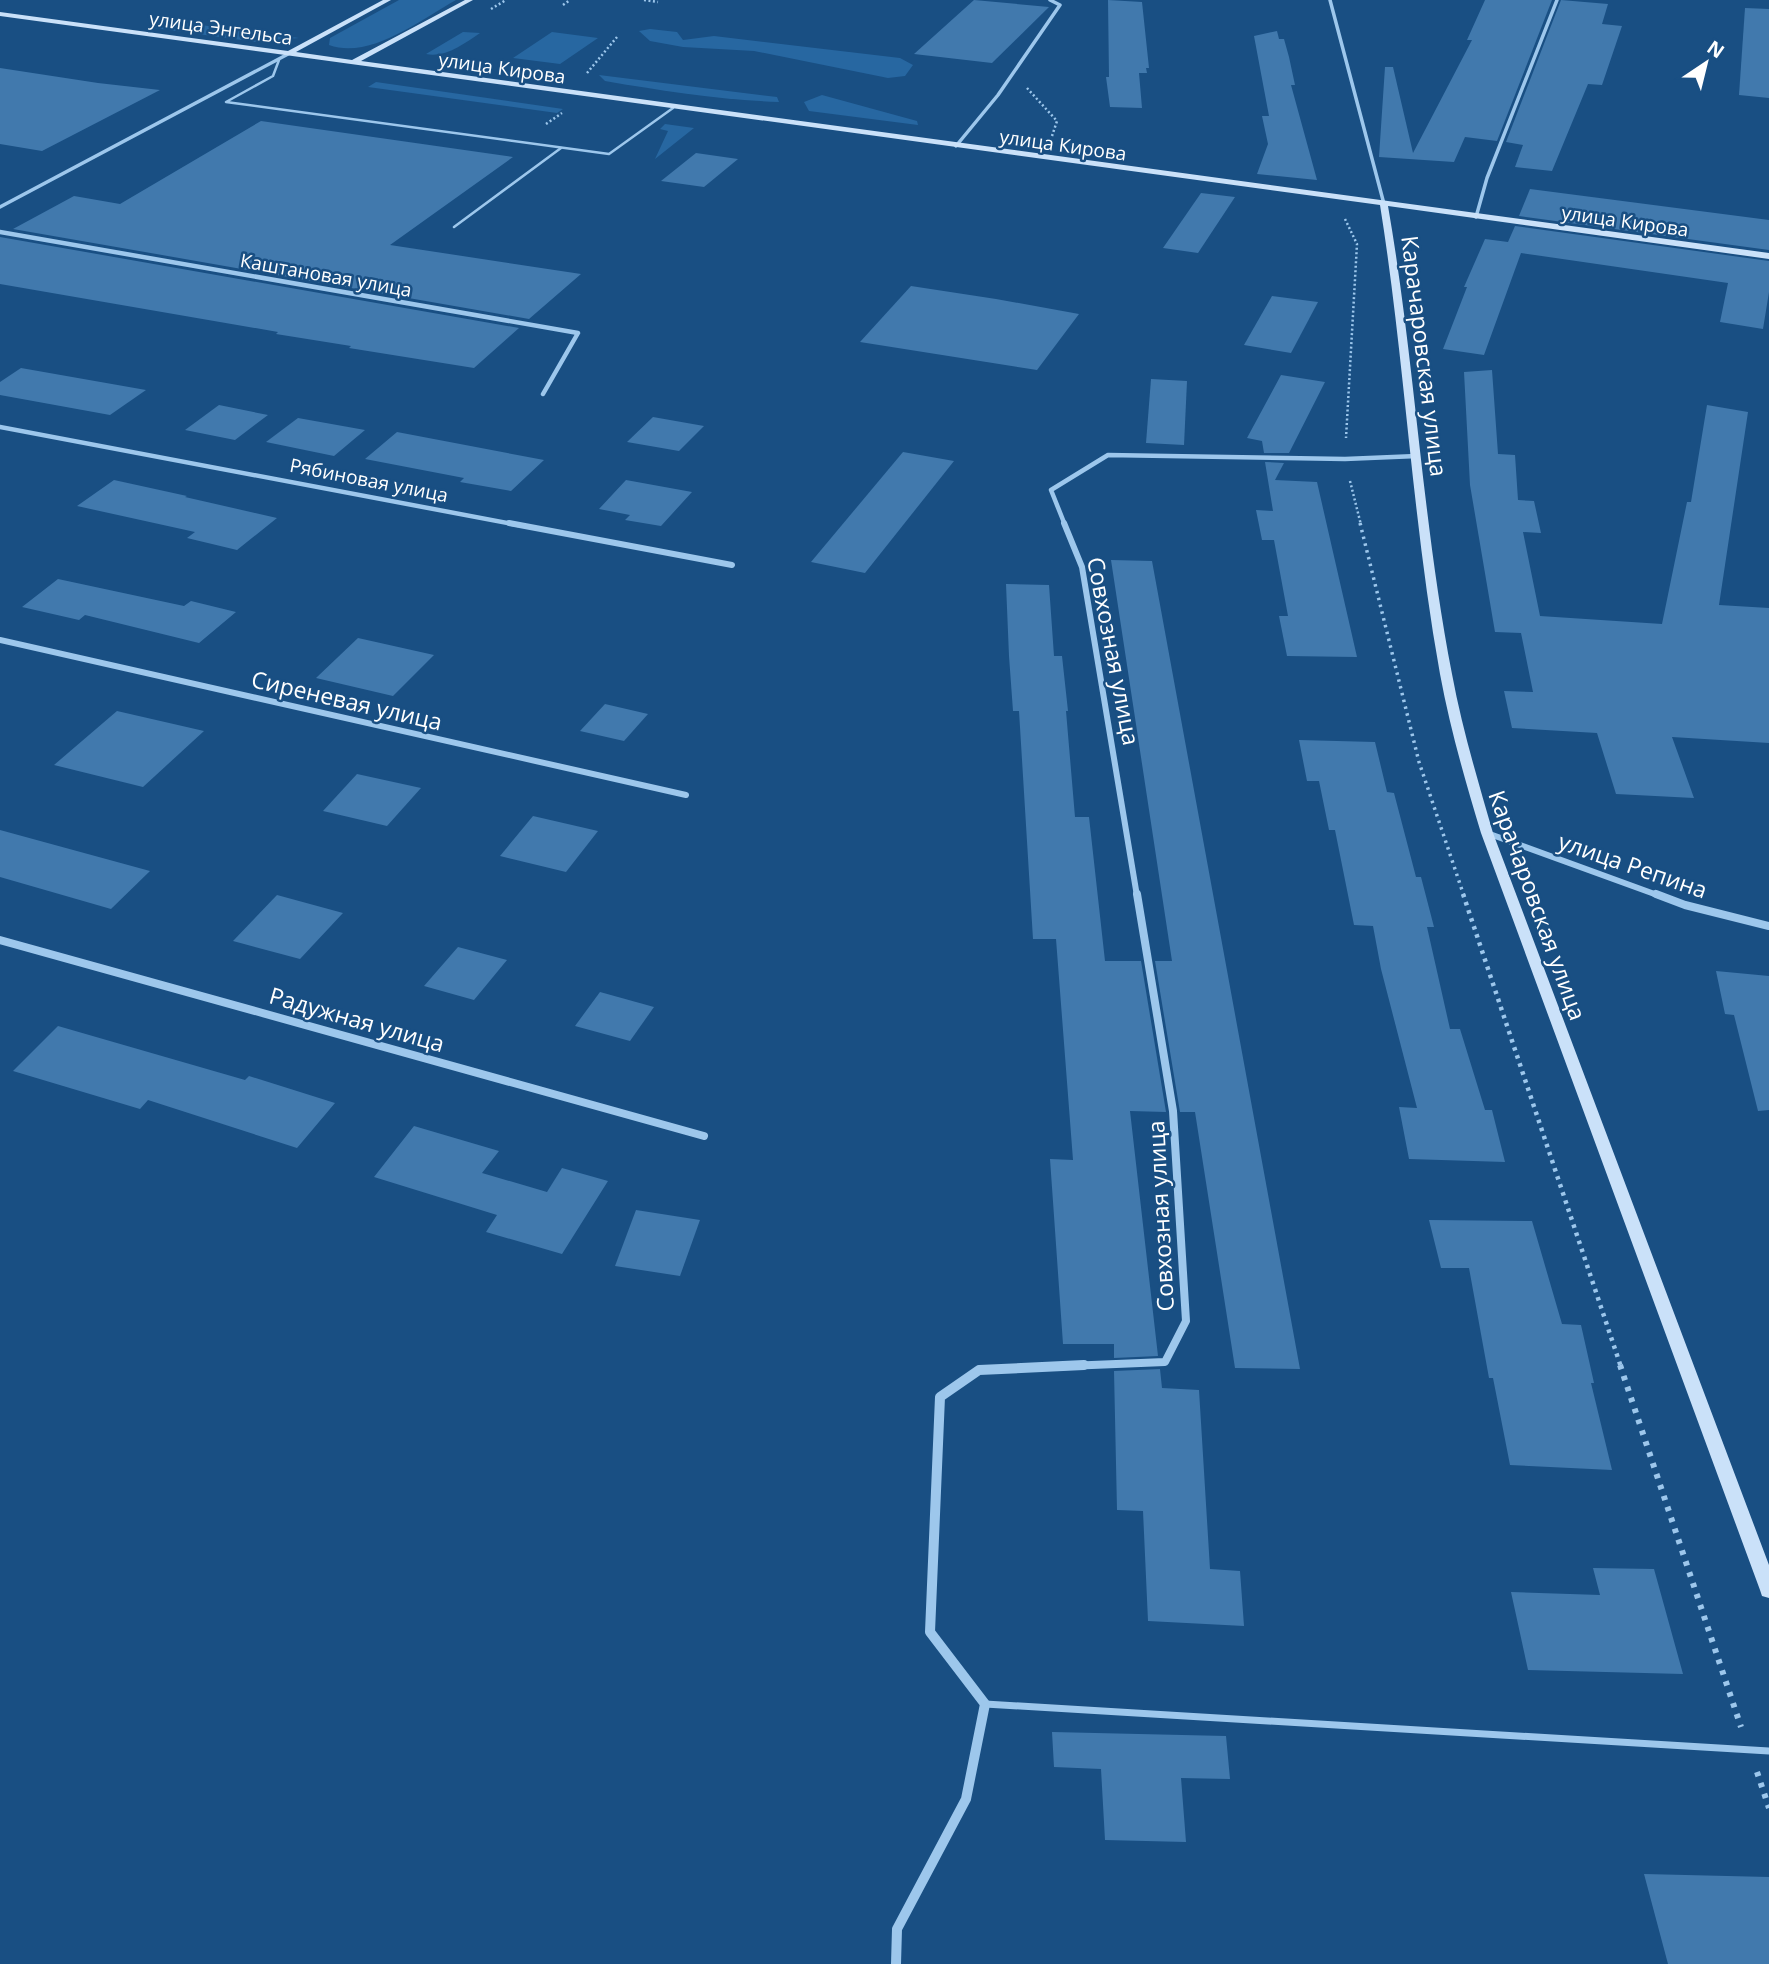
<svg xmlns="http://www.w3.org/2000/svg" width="1769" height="1964" font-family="'Open Sans',sans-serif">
<rect width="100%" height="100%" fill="#194f83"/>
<!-- green -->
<g fill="#2767a1">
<path d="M399,0H456C420,20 370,60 329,45L330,38Z"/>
<path d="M170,21L299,38L256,42L154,28Z"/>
<path d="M650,29L677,32L683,40L714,36L900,58L913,65L905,76L888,78L754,51L683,47L650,41L639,31Z"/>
<path d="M463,32L480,33C464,44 445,58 426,54Z"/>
<path d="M552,32L598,38L560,64L513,58Z"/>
<path d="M599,75L777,97L779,102C721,100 663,91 605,81Z"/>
<path d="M376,82L563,109L557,113L368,87Z"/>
<path d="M822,95L917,121L918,125L809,111L804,102Z"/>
<path d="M665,124L694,128L655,159L668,131L660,129Z"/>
</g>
<!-- building -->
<g fill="#4179ad">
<path d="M974,0L1049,7L992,63L914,54Z"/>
<path d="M1108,0L1142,2L1149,68H1146L1147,73H1139L1142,108L1110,107L1106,77H1109Z"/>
<path d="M1485,0H1552L1497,141L1465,137L1454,162L1379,157L1385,67H1393L1413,153L1472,40H1467Z"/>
<path d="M1561,0L1608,4L1602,24L1622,26L1602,85L1588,84L1552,171L1515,167L1523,145L1506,142Z"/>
<path d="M1745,8L1769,9V98L1739,95Z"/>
<path d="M1277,31L1279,39H1284L1289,57L1295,85H1291L1317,180L1257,174L1268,144L1262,116H1269L1254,36Z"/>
<path d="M0,68L98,83L160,90L42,151L0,144Z"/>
<path d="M261,121L513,157L390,245L581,274L529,319L13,229L74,196L120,204Z"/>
<path d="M696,153L738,159L704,187L661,181Z"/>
<path d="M1530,189L1769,220V250L1519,216Z"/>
<path d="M1201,193L1235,197L1198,253L1163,248Z"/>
<path d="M1515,226L1769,261V292L1763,329L1720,322L1728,283L1521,253L1484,355L1443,349L1467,287H1464L1485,239L1508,242Z"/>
<path d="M0,237L519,328L474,368L349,348L351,346L276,334L278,332L0,284Z"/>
<path d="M911,286L996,299L1079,314L1037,370L860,342Z"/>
<path d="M1272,296L1318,302L1291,353L1244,345Z"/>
<path d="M21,368L146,390L110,415L0,395V382Z"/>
<path d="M1492,370L1498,454L1515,455L1518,500L1534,501L1541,533L1523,532L1540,616L1662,624L1687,502H1691L1707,405L1748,412L1719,605L1769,608V743L1672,737L1694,798L1616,794L1597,733L1512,728L1504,691L1533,692L1521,633L1495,632L1470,485L1464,372Z"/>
<path d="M1281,375L1325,382L1289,453H1264L1262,441L1247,438Z"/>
<path d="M1151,379L1187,381L1184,445L1146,443Z"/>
<path d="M219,405L268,415L235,440L185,430Z"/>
<path d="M653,417L704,426L679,451L627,442Z"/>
<path d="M298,418L365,430L334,456L266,442Z"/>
<path d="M397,432L544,460L511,491L460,482L464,478L365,459Z"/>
<path d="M903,452L954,461L865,573L811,562Z"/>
<path d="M1265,462L1284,463L1275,480L1317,482L1357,657L1287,656L1279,616H1288L1274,540H1262L1256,510L1273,511Z"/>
<path d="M114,480L187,496L185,497L277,518L237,550L187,538L195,532L77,506Z"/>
<path d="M626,480L692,492L661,526L625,520L630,515L599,509Z"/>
<path d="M1111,560L1152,561L1300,1369L1235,1368L1195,1112H1180L1155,961H1172Z"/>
<path d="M58,579L184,606L191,601L236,612L199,643L85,615L79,620L22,607Z"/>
<path d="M1006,584L1049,585L1054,656H1062L1068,711H1066L1075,817H1089L1105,961H1141L1166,1112L1130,1111L1158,1356L1114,1358V1344H1063L1050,1159L1073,1160L1056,939H1033L1019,711H1013L1009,656Z"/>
<path d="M358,638L434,655L393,696L316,678Z"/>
<path d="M605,704L648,714L624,741L580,731Z"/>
<path d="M117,711L204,731L143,787L54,765Z"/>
<path d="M1299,740L1375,742L1387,792L1394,793L1416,877H1421L1434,927H1427L1450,1029H1460L1485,1110H1492L1505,1162L1409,1159L1399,1107L1417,1108L1381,969L1373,926L1354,925L1335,830H1329L1319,781H1307Z"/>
<path d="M357,774L421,788L387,826L323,811Z"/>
<path d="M533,816L598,831L566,872L500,856Z"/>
<path d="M0,830L150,871L111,909L0,877Z"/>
<path d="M277,895L343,913L300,959L233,941Z"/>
<path d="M458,947L507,960L474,1000L424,986Z"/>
<path d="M1716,971L1769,976V1110L1758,1111L1734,1015L1725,1014Z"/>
<path d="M600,992L654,1007L630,1041L575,1026Z"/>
<path d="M58,1026L245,1080L249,1076L335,1103L297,1148L148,1100L140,1109L13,1071Z"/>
<path d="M414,1126L499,1151L482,1173L547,1192L562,1168L608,1181L562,1254L486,1232L497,1215L374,1177Z"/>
<path d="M636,1210L700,1220L680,1276L615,1266Z"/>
<path d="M1429,1220L1532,1221L1562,1324L1581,1325L1594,1383H1591L1612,1470L1510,1465L1493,1378H1489L1469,1268H1441Z"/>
<path d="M1160,1369L1162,1388L1199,1390L1210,1569L1240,1571L1244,1626L1148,1621L1143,1511L1117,1510L1114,1371Z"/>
<path d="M1593,1568L1654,1569L1683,1674L1528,1670L1511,1592L1600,1595Z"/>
<path d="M1052,1732L1226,1736L1230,1779L1181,1778L1186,1842L1105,1840L1101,1769L1054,1767Z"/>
<path d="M1644,1874L1769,1877V1964H1668Z"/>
</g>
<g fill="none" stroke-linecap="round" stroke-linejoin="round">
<!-- path-far3 -->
<g stroke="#9dc7ec" stroke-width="2.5" stroke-dasharray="2 2.5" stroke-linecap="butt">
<path d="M644,0L658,2"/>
<path d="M563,5L570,0"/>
<path d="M491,9L506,0"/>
<path d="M587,73L617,37"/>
<path d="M1027,88L1057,121L1052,136"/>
<path d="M546,124L562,113"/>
<path d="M1345,219L1357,244L1346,438"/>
<path d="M1350,481L1361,525"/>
</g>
<!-- path-far2 -->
<path stroke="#9dc7ec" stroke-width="3.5" stroke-dasharray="2.5 4.5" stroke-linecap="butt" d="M1360,523L1419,762L1464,896"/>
<!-- path-far1 -->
<path stroke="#9dc7ec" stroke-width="4.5" stroke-dasharray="3.5 5" stroke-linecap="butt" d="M1463,894L1621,1367"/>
<!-- path -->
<g stroke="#9dc7ec" stroke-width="6" stroke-dasharray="4.5 7" stroke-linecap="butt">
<path d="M1620,1365L1741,1727"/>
<path d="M1757,1772L1769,1808"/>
</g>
<!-- lane-far1 -->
<g stroke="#9dc7ec" stroke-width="2.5">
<path d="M279,60L273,76L226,102L609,154L673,108"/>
<path d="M454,227L561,148"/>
</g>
<!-- lane -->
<path stroke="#9dc7ec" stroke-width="7" d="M985,1704L1769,1751"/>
<!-- street-far4 -->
<g stroke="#9dc7ec" stroke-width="3.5">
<path d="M1330,0L1384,204"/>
<path d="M956,146L998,95L1060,5L1050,0"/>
<path d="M0,207L290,53"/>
<path d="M1476,217L1487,178L1557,0"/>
</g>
<!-- street-far3 -->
<g stroke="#9dc7ec" stroke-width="4.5">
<path d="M0,232L578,333L543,394"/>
<path d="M0,427L518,525"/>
<path d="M1065,525L1051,490L1108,455L1345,459L1417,456"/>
</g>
<!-- street-far2 -->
<g stroke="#9dc7ec" stroke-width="6">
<path d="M509,523L732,565"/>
<path d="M1064,523L1082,567L1137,896"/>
<path d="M0,640L686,795"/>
<path d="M1487,833L1660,896"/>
</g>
<!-- street-far1 -->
<g stroke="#9dc7ec" stroke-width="8">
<path d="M1656,894L1685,905L1769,926"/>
<path d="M0,940L704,1136"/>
<path d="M1043,1367L1165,1362L1186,1321L1173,1111L1137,894"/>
</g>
<!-- street -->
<path stroke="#9dc7ec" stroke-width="10" d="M896,1964L897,1929L966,1799L985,1704L930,1632L940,1397L979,1370L1084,1365"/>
<!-- secondary -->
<path fill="#cae1f9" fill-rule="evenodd" d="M383,0H391L296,52L352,60L465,0H473L361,61L1769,253V259L1388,206C1415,361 1422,520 1452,674C1462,728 1478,781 1493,833L1769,1565V1598L1762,1596L1760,1590L1481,833C1465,780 1450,728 1440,674C1412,519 1405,361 1380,205L0,16V12L288,51Z"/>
</g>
<g text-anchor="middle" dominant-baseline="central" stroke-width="5" stroke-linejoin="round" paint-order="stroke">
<!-- far-street labels -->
<g font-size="19" fill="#fff" stroke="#194f83">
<text transform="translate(221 28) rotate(8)">улица Энгельса</text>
<text transform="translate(502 68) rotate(8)">улица Кирова</text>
<text transform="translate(1063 145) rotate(8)">улица Кирова</text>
<text transform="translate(1625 221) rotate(8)">улица Кирова</text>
<text transform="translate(326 275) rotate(10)">Каштановая улица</text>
<text transform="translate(369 480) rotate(11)">Рябиновая улица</text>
</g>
<!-- street labels -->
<g font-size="23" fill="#fff" stroke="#194f83">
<text transform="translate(1425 356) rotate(83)">Карачаровская улица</text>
<text transform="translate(1114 651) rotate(79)">Совхозная улица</text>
<text transform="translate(347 700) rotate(13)">Сиреневая улица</text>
<text transform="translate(1633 865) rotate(19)">улица Репина</text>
<text transform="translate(1538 905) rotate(70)">Карачаровская улица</text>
<text transform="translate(357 1019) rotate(16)">Радужная улица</text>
<text transform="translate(1160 1216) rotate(-93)">Совхозная улица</text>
</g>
</g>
<!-- north arrow -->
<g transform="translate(1706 63) rotate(35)" stroke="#194f83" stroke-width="5" paint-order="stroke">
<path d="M0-5L12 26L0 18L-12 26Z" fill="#ffffff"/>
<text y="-10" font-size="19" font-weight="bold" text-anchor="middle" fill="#ffffff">N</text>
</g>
</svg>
